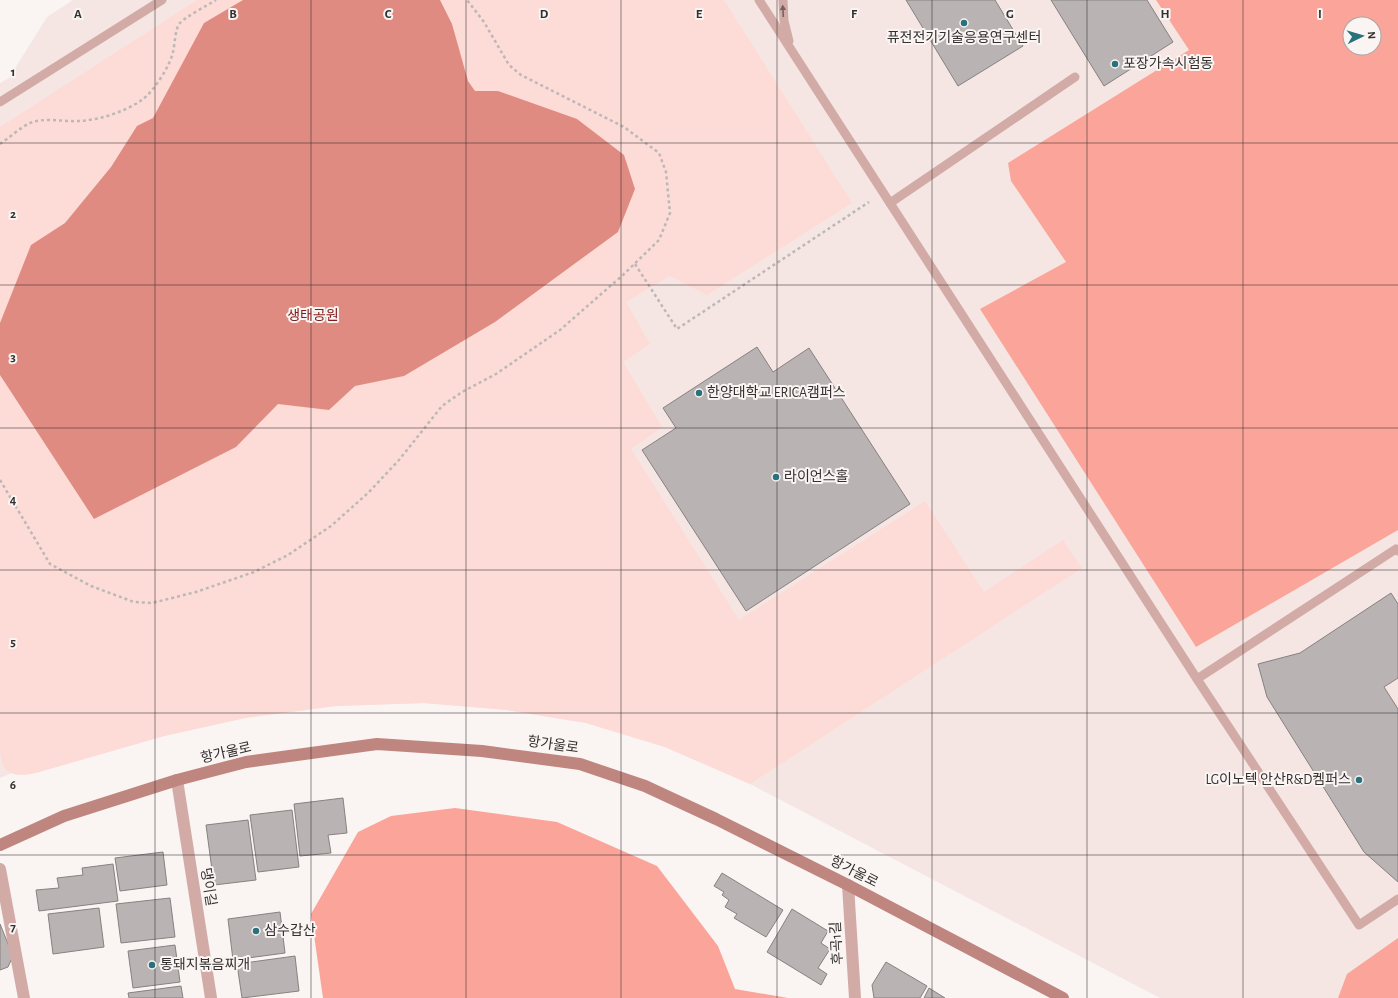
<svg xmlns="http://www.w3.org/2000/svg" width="1398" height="998" font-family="'Alegreya Sans','Noto Sans KR',sans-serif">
<rect width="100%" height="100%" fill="#faf4f3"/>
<!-- built -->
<path fill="#f5e6e4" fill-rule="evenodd" d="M73,0H1398V998H1160L750,784L665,747L586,723L507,710L424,703L336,706L245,718L164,736L39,772L26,775L12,773L0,778V83L9,78L47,17ZM1350,24H1374V48H1350Z"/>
<!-- green -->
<path fill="#fddbd6" d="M197,0H724L852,203L707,295L670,276L626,302L650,344L623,362L662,427L631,449L739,620L925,501L984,592L1063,540L1082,568L750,784L665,747L586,723L507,710L424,703L336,706L245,718L164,736L39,772C28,775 10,778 4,767C1,762 1,755 0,751V127Z"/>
<!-- forest -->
<g fill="#fba499" fill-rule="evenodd">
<path d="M1156,0H1398V530L1196,647L980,309L1066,262L1011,181L1008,163L1189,50ZM1350,24H1374V48H1350Z"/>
<path d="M455,808L557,822L657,866L718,946L735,989L788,998H323L311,914L358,832L391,816Z"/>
<path d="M1398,938V998H1338L1347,974Z"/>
</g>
<!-- water -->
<path fill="#e08b81" d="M243,0H440L452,24L468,81L475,91H498L577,119L624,155L635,189L618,232L495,322L404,376L355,386L329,410L278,404L236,447L94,519L0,375V323L31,245L65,223L111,167L137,126L153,118L204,23Z"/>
<!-- building -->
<g fill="#b9b3b3" stroke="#878180">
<path d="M906,0H995L1023,46L958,86Z"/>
<path d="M1051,0H1147L1173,42L1104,86Z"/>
<path d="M757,347L773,372L809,348L910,504L746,611L642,450L676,428L663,408Z"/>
<path d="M1391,593L1398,604V678L1384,687L1398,709V882L1364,852L1267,697L1258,664L1300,653Z"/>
<path d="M343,798L347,833L328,835L331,853L300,856L294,804Z"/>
<path d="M292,810L299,867L258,872L250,815Z"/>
<path d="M248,820L256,880L214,885L206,825Z"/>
<path d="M163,852L167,885L120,891L115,858Z"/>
<path d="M113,864L118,901L39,911L36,890L59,888L57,878L83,875L82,868Z"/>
<path d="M722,873L783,910L766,937L734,918L737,914L725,907L729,900L722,895L724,892L714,886Z"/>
<path d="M170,898L175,937L121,943L116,904Z"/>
<path d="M99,908L104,947L53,954L48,914Z"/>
<path d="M792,909L828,931L821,943L830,949L818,968L827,974L821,985L767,952Z"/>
<path d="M280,912L285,953L233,960L228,919Z"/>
<path d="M0,924L13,956L8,967L0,970Z"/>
<path d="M175,945L180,982L133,988L128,951Z"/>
<path d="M295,956L299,991L242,998L237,964Z"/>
<path d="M886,962L927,986L920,998H874L872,985Z"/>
<path d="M181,986L183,998H129L128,993Z"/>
<path d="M929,988L945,998H924Z"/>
</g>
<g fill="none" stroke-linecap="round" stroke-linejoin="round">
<!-- path -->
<g stroke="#bcb8b7" stroke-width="2.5" stroke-dasharray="3 3" stroke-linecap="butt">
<path d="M0,144C9,138 21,127 30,123C45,117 63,122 79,121C100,120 124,112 142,100C154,91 170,66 173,52C175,44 175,28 180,23C185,17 208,5 216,0"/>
<path d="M635,264L677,329L869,202"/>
<path d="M0,480L50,564L91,586L134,602L152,603L196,592L254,572L288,555L331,526L368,493L399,460L442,406L462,392L496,374L560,330L623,275L659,240L670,213L666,172L659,153L624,127L521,75L509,65L484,22L467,0"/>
</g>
<!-- service -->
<g stroke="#d3aba6" stroke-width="9">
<path d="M759,0L1197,679L1359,925L1398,899"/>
<path d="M783,0L784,21L789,41"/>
<path d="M0,102L162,0"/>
<path d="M890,203L1075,77"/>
<path d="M1197,679L1396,549L1398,551"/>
</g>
<!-- minor -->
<g stroke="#d3aba6" stroke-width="12">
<path d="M177,780L211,998"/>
<path d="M0,869L24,998"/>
<path d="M848,885L855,998"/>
</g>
<!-- secondary -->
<path stroke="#bf867f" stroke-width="12" d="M0,845L64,816L177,780L246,762L377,744L482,751L580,764L645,786L716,819L848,885L1063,998"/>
</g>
<!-- one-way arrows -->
<defs><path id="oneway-solid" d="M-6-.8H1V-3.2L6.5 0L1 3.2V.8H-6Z"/></defs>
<use fill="#73625f" href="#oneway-solid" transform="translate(783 11) rotate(-93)"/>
<!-- grid -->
<path fill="none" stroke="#333130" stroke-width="1" stroke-opacity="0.55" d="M155,0V998M311,0V998M466,0V998M621,0V998M777,0V998M932,0V998M1087,0V998M1243,0V998M0,143H1398M0,285H1398M0,428H1398M0,570H1398M0,713H1398M0,855H1398"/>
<!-- markers -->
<g fill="#29727b" stroke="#faf4f3" stroke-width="1.5">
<circle cx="964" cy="23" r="4"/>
<circle cx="1115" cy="64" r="4"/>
<circle cx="699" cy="393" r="4"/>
<circle cx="776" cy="477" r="4"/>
<circle cx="1359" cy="780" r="4"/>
<circle cx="256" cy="931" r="4"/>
<circle cx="152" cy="965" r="4"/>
</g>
<g text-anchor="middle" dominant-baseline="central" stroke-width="4" stroke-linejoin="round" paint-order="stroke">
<!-- poi labels -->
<g font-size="14" fill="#333130" stroke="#faf4f3" text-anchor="start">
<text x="964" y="38" text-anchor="middle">퓨전전기기술응용연구센터</text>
<text x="1123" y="64">포장가속시험동</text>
<text x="707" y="393">한양대학교 ERICA캠퍼스</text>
<text x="784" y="477">라이언스홀</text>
<text x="1351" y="780" text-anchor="end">LG이노텍 안산R&amp;D켐퍼스</text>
<text x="264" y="931">삼수갑산</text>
<text x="160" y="965">통돼지볶음찌개</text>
</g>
<!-- park labels -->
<g font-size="14" fill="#801c1a" stroke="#faf4f3">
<text x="313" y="316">생태공원</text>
</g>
<!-- street labels -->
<g font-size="14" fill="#333130" stroke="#faf4f3">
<text transform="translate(553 745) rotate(8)">항가울로</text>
<text transform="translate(226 753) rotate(-13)">항가울로</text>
<text transform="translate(854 872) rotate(27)">항가울로</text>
<text transform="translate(208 887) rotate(81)">댕이길</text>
<text transform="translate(837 943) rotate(-93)">후곡1길</text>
</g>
</g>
<g font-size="13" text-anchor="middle" font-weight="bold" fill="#333130" stroke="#faf4f3" stroke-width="4" stroke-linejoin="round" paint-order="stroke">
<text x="78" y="18">A</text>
<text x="233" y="18">B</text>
<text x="388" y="18">C</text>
<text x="544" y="18">D</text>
<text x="699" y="18">E</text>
<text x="854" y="18">F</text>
<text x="1010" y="18">G</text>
<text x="1165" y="18">H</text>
<text x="1320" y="18">I</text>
<text x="13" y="76">1</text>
<text x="13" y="218">2</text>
<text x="13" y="361">3</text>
<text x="13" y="504">4</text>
<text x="13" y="646">5</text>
<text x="13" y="789">6</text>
<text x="13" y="931">7</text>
</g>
<!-- north arrow -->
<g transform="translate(1362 36) rotate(85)"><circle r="19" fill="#faf4f3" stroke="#aaa6a5"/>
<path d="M0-3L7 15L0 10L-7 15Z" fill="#29727b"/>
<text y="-6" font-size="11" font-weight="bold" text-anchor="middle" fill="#333130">N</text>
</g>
</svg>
